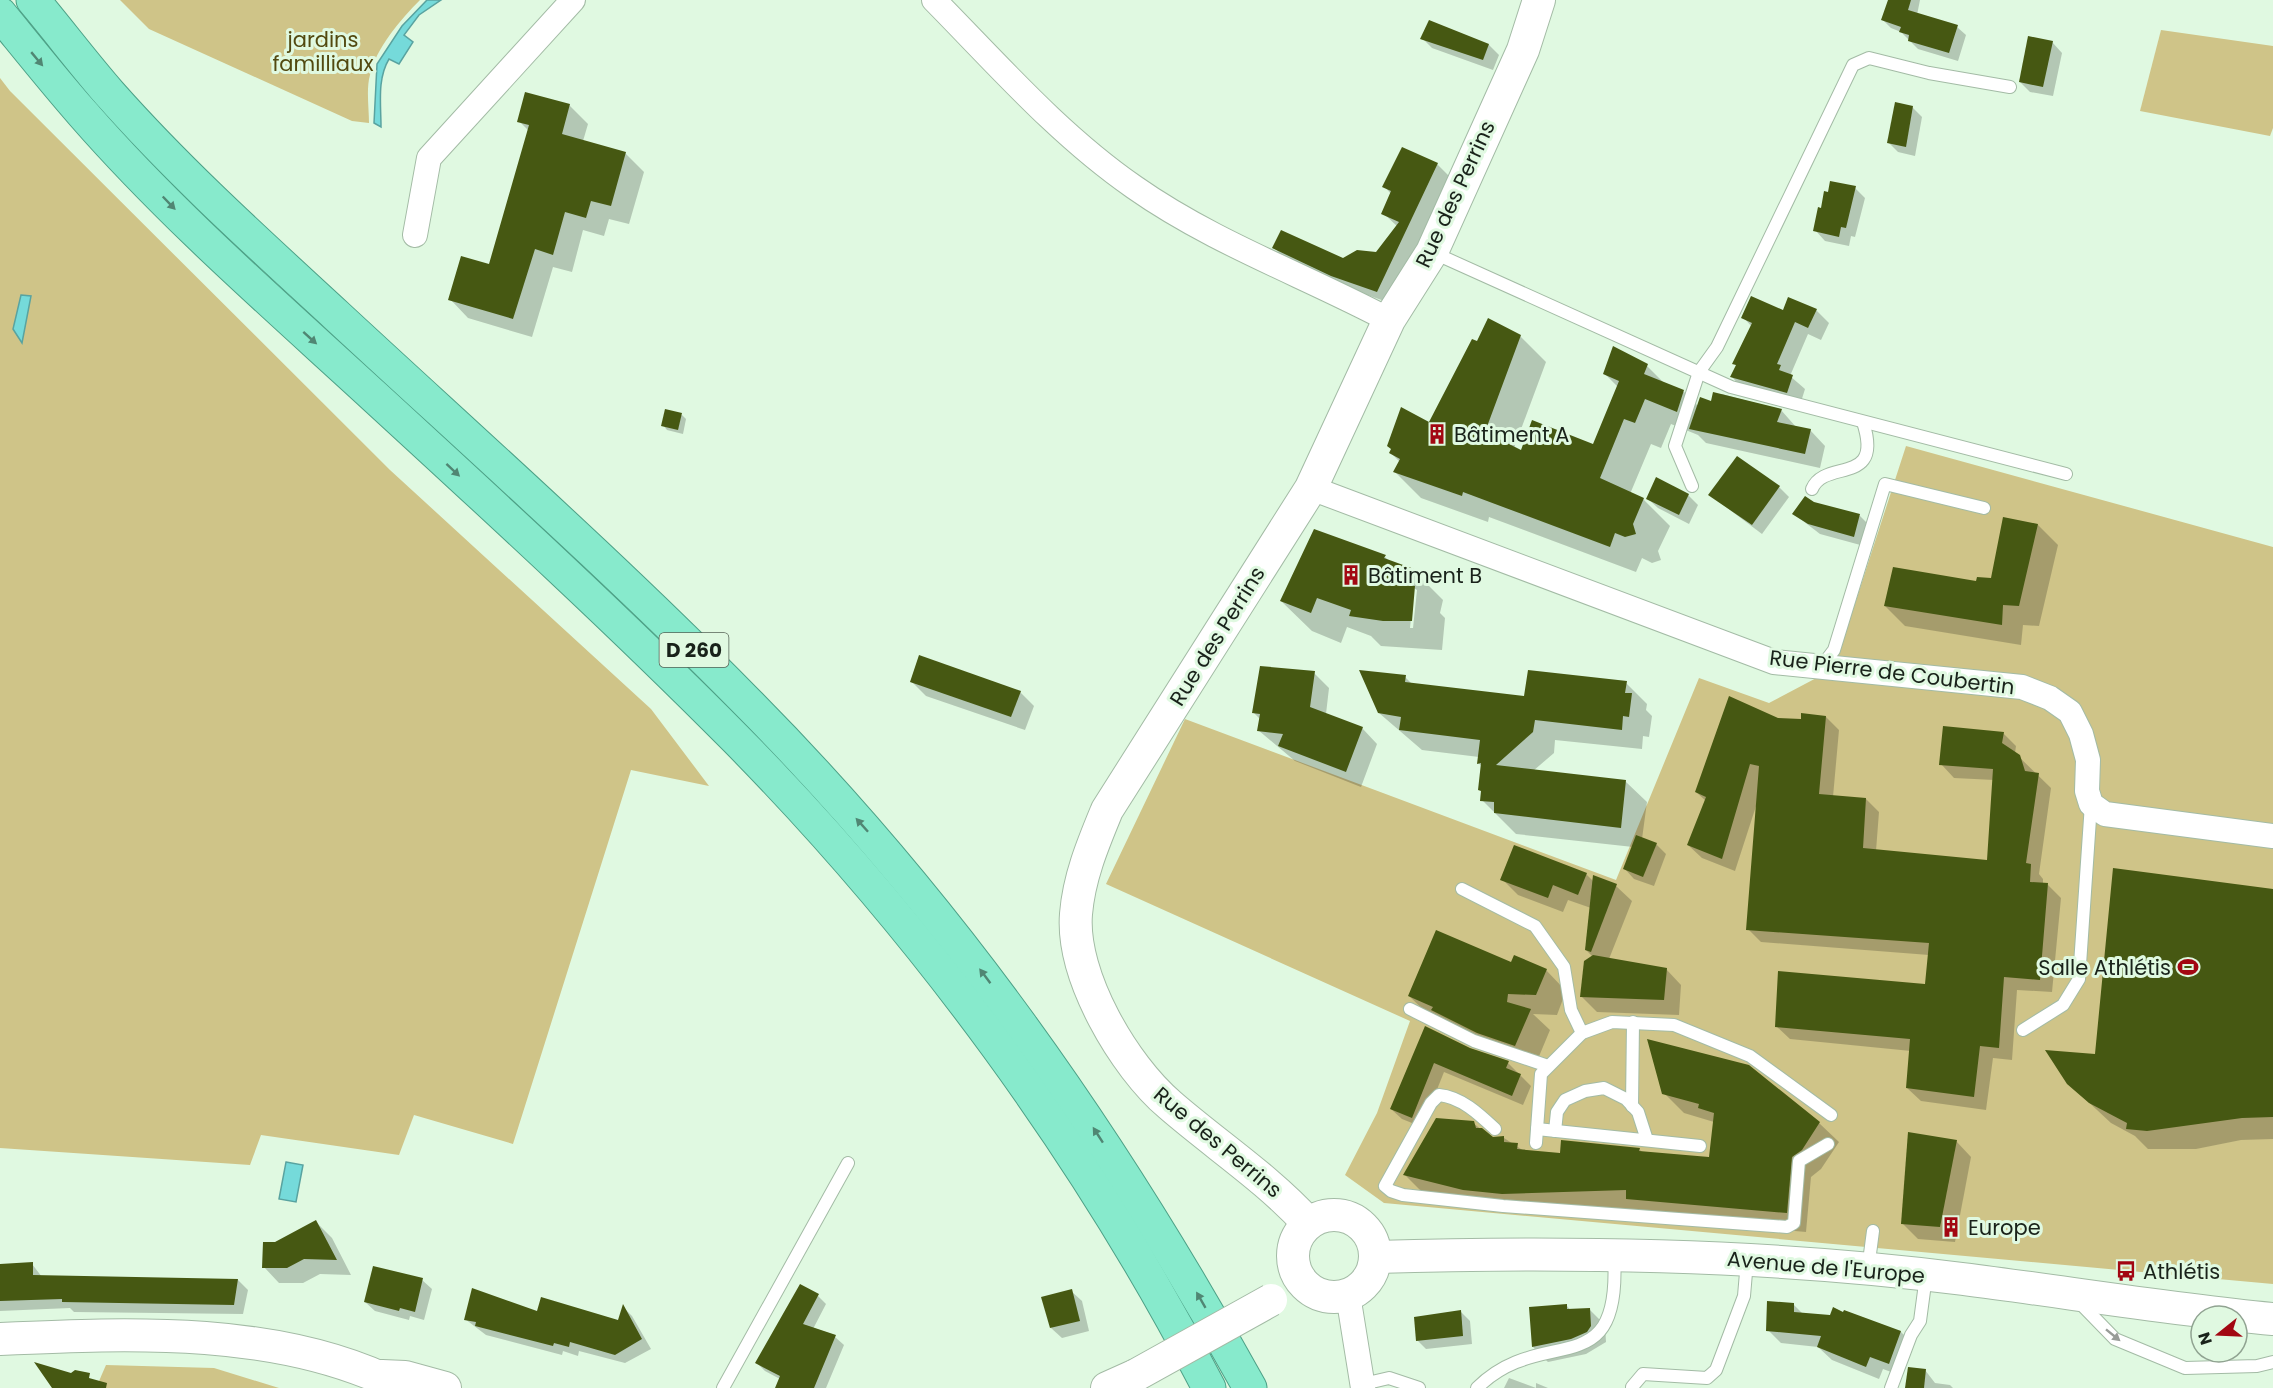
<svg xmlns="http://www.w3.org/2000/svg" width="2273" height="1388" font-family="Poppins,sans-serif">
<rect width="100%" height="100%" fill="#e0f9e1"/>
<!-- green -->
<g fill="#cfc488">
<path d="M120,0H420C401,19 376,48 370,75C366,89 369,108 369,123L352,121L149,29Z"/>
<path d="M2161,30L2273,46V128L2270,136L2140,111Z"/>
<path d="M0,78L10,91L390,470L651,709L709,786L631,770L513,1144L414,1115L399,1155L261,1135L250,1165L0,1148Z"/>
<path d="M1906,446L2273,547V1284L1384,1203L1345,1175L1377,1113L1410,1021L1106,884L1185,719L1616,880L1699,678L1769,703L1822,675L1839,653Z"/>
<path d="M106,1365L214,1368L279,1388H96Z"/>
</g>
<!-- water -->
<g fill="#75dada" stroke="#59a3a0" stroke-width="1.5">
<path d="M427,0H441L419,15L404,35L413,42L399,64L389,59C377,79 381,104 381,127L374,123L377,64L402,26Z"/>
<path d="M21,295L31,296L22,343L13,329Z"/>
<path d="M286,1162L303,1165L296,1202L279,1199Z"/>
</g>
<!-- shadow -->
<g fill="#0003" fill-rule="evenodd">
<path d="M1890,0H1920L1917,15L1957,27L1966,35L1958,61L1918,49L1901,32L1891,28L1882,19Z"/>
<path d="M1429,22L1489,45L1499,55L1493,70L1432,48L1422,38Z"/>
<path d="M2052,42L2062,53L2053,96L2030,92L2020,82Z"/>
<path d="M569,105L588,124L583,141L625,153L644,172L629,224L609,219L604,236L583,230L572,272L553,267L532,337L468,318L450,299L490,266L529,131L519,121Z"/>
<path d="M1912,107L1922,117L1915,156L1898,152L1889,143Z"/>
<path d="M1403,149L1437,164L1450,177L1390,303L1345,287L1287,260L1274,248L1343,260L1376,254L1398,227L1383,213L1391,194L1384,186Z"/>
<path d="M1855,188L1865,198L1855,237L1851,236L1849,246L1825,241L1815,230Z"/>
<path d="M1816,310L1829,323L1821,340L1808,334L1790,376L1805,389L1800,405L1744,390L1732,377L1737,366L1734,363L1752,327L1743,317Z"/>
<path d="M1520,336L1546,362L1514,448L1522,452L1594,446L1618,387L1605,374L1647,366L1666,385L1684,392L1698,406L1712,403L1714,394H1722L1781,410L1796,427L1810,430L1825,446L1820,468L1706,443L1698,435L1671,424L1661,448L1651,444L1630,494L1643,499L1670,526L1658,551L1661,560L1652,563L1642,558L1636,572L1489,517L1488,522L1421,498L1395,472L1400,462L1391,453L1430,424L1478,343Z"/>
<path d="M682,415L686,419L683,434L667,430L663,425Z"/>
<path d="M1779,487L1789,497L1762,534L1710,495Z"/>
<path d="M1688,495L1698,505L1689,524L1658,508L1647,498Z"/>
<path d="M1813,504L1860,516L1870,526L1864,546L1820,534L1794,514Z"/>
<path d="M2004,519L2038,525L2058,545L2039,626L2023,625L2021,645L1905,626L1885,606L1993,580Z"/>
<path d="M1385,557L1389,561L1413,570L1443,600L1440,613L1445,618L1442,650L1381,646L1371,636L1347,627L1341,643L1312,631L1281,601ZM1414,588L1417,590L1413,628H1410Z"/>
<path d="M1314,673L1329,688L1326,714L1362,728L1377,744L1361,787L1295,761L1258,730L1260,719L1254,713Z"/>
<path d="M1405,677L1413,685L1525,697L1626,683L1647,704L1646,710L1652,716L1649,737L1643,736L1642,749L1555,740L1554,753L1533,771L1626,782L1647,802L1642,839L1656,844L1666,854L1654,886L1634,879L1624,868L1633,847L1516,834L1482,800L1483,767L1478,763L1479,757L1422,750L1379,713Z"/>
<path d="M912,682L1020,692L1034,706L1025,730L926,696Z"/>
<path d="M1826,717L1839,730L1833,797L1866,799L1879,812L1876,851L1988,861L1994,780L1954,778L1941,764L2003,733L2016,746L2015,753L2051,788L2039,874L2043,879V884L2048,885L2061,898L2052,992L2017,990L2012,1060L1993,1058L1986,1110L1921,1101L1907,1088L1911,1051L1790,1039L1776,1026L1927,986L1929,955L1761,942L1748,929L1758,800L1735,871L1702,858L1688,845L1706,801L1696,792L1777,719L1802,721Z"/>
<path d="M1586,874L1594,882L1616,886L1632,901L1609,959L1666,969L1681,985L1679,1015L1597,1012L1581,996L1593,957L1586,950L1591,908L1568,900L1563,912L1518,895L1502,879Z"/>
<path d="M2273,891V1139L2241,1140L2196,1149H2148L2135,1136L2111,1123L2068,1083Z"/>
<path d="M1511,964L1546,970L1566,991L1557,1015L1533,1014L1550,1030L1535,1066L1430,1016L1409,996Z"/>
<path d="M1425,1028L1470,1050L1508,1063L1531,1086L1523,1105L1444,1072L1422,1127L1402,1119L1391,1109Z"/>
<path d="M1664,1093L1819,1123L1839,1142L1821,1169L1811,1177L1806,1232L1647,1218L1639,1209L1523,1213L1424,1194L1405,1175L1473,1123L1492,1138H1504L1524,1151L1561,1155L1639,1149L1643,1153L1710,1159L1714,1122L1684,1113Z"/>
<path d="M1956,1141L1971,1157L1955,1242L1918,1239L1903,1224Z"/>
<path d="M316,1222L332,1238L351,1275L320,1274L303,1283H279L264,1267L276,1244Z"/>
<path d="M32,1264L42,1277L238,1280L248,1290L243,1314L74,1312L70,1308L0,1311V1266Z"/>
<path d="M422,1280L432,1289L424,1320L410,1316L409,1320L375,1311L365,1302Z"/>
<path d="M1071,1291L1082,1301L1089,1331L1062,1338L1051,1328Z"/>
<path d="M818,1296L826,1304L813,1329L835,1337L844,1345L826,1388H776L780,1379L765,1371L757,1363Z"/>
<path d="M1794,1305L1803,1314L1831,1316L1845,1311L1901,1332L1914,1345L1902,1376L1883,1369L1879,1379L1832,1360L1818,1347L1781,1343L1768,1330Z"/>
<path d="M1567,1306L1571,1311L1590,1310L1605,1325L1606,1342L1586,1354L1548,1362L1533,1347Z"/>
<path d="M623,1307L632,1316L651,1349L625,1363L579,1351L578,1356L563,1351L562,1355L486,1335L465,1319L619,1321Z"/>
<path d="M1461,1312L1470,1321L1472,1344L1426,1349L1417,1340Z"/>
<path d="M1925,1370L1935,1383L1950,1385L1953,1388H1907Z"/>
<path d="M1509,1378L1536,1388H1504Z"/>
<path d="M1536,1383L1548,1388H1536Z"/>
</g>
<!-- building -->
<g fill="#465812">
<path d="M1888,0H1911L1908,10L1958,25L1949,53L1908,41L1909,35L1899,32L1901,27L1881,20Z"/>
<path d="M1429,20L1489,44L1483,60L1420,39Z"/>
<path d="M2028,36L2053,41L2043,87L2019,82Z"/>
<path d="M525,92L570,104L562,134L626,152L611,206L591,201L586,218L565,212L553,255L535,249L513,319L448,300L461,256L489,264L529,125L517,122Z"/>
<path d="M1895,102L1913,106L1906,147L1887,143Z"/>
<path d="M1402,147L1438,163L1377,292L1331,276L1272,248L1281,230L1343,258L1357,250L1376,252L1399,222L1381,214L1391,191L1382,187Z"/>
<path d="M1830,181L1856,186L1846,228L1841,227L1839,237L1813,231L1818,207L1821,208L1824,191L1828,192Z"/>
<path d="M1751,296L1783,310L1788,297L1817,309L1808,328L1795,322L1777,364L1781,365L1779,370L1793,375L1787,393L1730,377L1736,365L1732,364L1752,323L1741,318Z"/>
<path d="M1488,318L1521,335L1485,432L1521,450L1532,420L1593,444L1619,381L1603,374L1613,346L1648,364L1644,374L1684,390L1677,412L1645,399L1635,423L1624,419L1600,478L1644,498L1633,524L1636,534L1625,537L1615,533L1610,547L1463,492L1462,496L1393,472L1400,459L1389,453L1391,449L1387,446L1401,407L1429,422L1472,339L1477,341Z"/>
<path d="M1713,392L1782,409L1777,422L1811,429L1805,454L1689,429L1700,397L1711,401Z"/>
<path d="M665,409L682,413L678,430L661,426Z"/>
<path d="M1737,456L1780,486L1752,525L1708,495Z"/>
<path d="M1656,477L1689,494L1679,515L1646,499Z"/>
<path d="M1805,496L1814,502L1860,514L1854,537L1808,524L1792,514Z"/>
<path d="M2003,517L2038,524L2019,606L2003,605L2002,625L1884,606L1893,567L1976,581L1977,577L1991,578Z"/>
<path d="M1314,529L1386,555L1384,558L1414,569L1410,585L1415,586L1412,621H1383L1349,616L1351,610L1317,598L1311,613L1280,601Z"/>
<path d="M919,655L1021,691L1011,717L910,682Z"/>
<path d="M1260,666L1315,671L1310,707L1363,727L1346,772L1278,746L1283,734L1257,731L1260,714L1252,713Z"/>
<path d="M1359,670L1406,675L1405,682L1524,696L1528,670L1627,681L1625,693H1632L1629,717L1623,716L1622,730L1535,720L1533,732L1496,765L1626,780L1621,828L1494,813V802L1480,801L1481,791L1478,790L1481,763L1477,764L1480,740L1399,730L1401,717L1378,713Z"/>
<path d="M1729,696L1778,718L1801,719V713L1826,716L1819,794L1866,798L1863,848L1987,860L1993,769L1939,765L1943,726L2004,732L2002,743L2020,755L2025,771L2039,773L2026,863L2031,864L2030,882L2048,883L2040,980L2004,977L1999,1048L1980,1046L1974,1097L1906,1088L1910,1039L1775,1027L1778,971L1925,984L1929,943L1746,930L1759,766L1750,764L1722,859L1687,845L1706,797L1695,792Z"/>
<path d="M1636,835L1657,843L1643,877L1623,869Z"/>
<path d="M1514,845L1587,873L1578,895L1553,885L1548,898L1500,880Z"/>
<path d="M2113,868L2273,889V1117L2242,1118L2147,1131L2126,1129L2127,1123L2089,1103L2067,1084L2045,1050L2095,1054Z"/>
<path d="M1593,875L1617,884L1591,952L1585,950Z"/>
<path d="M1436,930L1511,962L1514,955L1547,969L1536,995L1508,994L1507,1002L1531,1009L1515,1046L1477,1033L1431,1010L1433,1007L1408,996Z"/>
<path d="M1593,955L1667,968L1664,1000L1580,997L1584,961Z"/>
<path d="M1425,1026L1470,1048L1509,1061L1506,1068L1521,1074L1512,1096L1434,1063L1412,1118L1390,1109Z"/>
<path d="M1647,1039L1749,1065L1820,1122L1802,1150L1792,1157L1787,1213L1626,1199V1190L1502,1194L1463,1190L1403,1175L1436,1118L1474,1121L1476,1128H1482L1493,1137L1504,1136V1142L1518,1143L1517,1149L1560,1153L1561,1140L1640,1148L1639,1151L1709,1157L1714,1113L1698,1108L1699,1104L1662,1094Z"/>
<path d="M1908,1132L1957,1140L1940,1227L1901,1224Z"/>
<path d="M316,1220L337,1260L304,1259L287,1268H262L263,1242H275Z"/>
<path d="M33,1262V1275L238,1279L234,1305L62,1302V1299L0,1301V1264Z"/>
<path d="M373,1266L423,1278L415,1312L400,1308L399,1311L364,1302Z"/>
<path d="M800,1284L819,1294L803,1324L836,1335L814,1388H775L780,1376L755,1363Z"/>
<path d="M472,1288L537,1311L541,1297L618,1320L623,1304L642,1339L615,1355L570,1342L569,1347L554,1343L553,1346L475,1326L476,1322L464,1320Z"/>
<path d="M1072,1289L1080,1321L1050,1328L1041,1297Z"/>
<path d="M1767,1301L1794,1303V1312L1830,1315L1833,1307L1843,1312L1844,1310L1901,1331L1889,1364L1870,1357L1866,1367L1817,1347L1821,1336L1766,1331Z"/>
<path d="M1567,1304V1309L1590,1308L1591,1326L1587,1332L1571,1339L1532,1347L1529,1307Z"/>
<path d="M1461,1310L1463,1336L1416,1341L1414,1317Z"/>
<path d="M34,1362L71,1373L75,1370L90,1373L89,1378L107,1383L106,1388H52Z"/>
<path d="M1908,1367L1926,1369L1924,1388H1905Z"/>
</g>
<g fill="none" stroke-linecap="round" stroke-linejoin="round">
<!-- service casing -->
<g stroke="#a3bba5" stroke-width="14">
<g id="service">
<path d="M1434,253L1731,387L2066,474"/>
<path d="M1692,486L1675,446L1699,372L1717,347L1853,65L1869,58L1929,73L2010,87"/>
<path d="M1812,489C1825,458 1884,487 1863,422"/>
<path d="M1821,667L1834,650L1885,484L1984,508"/>
<path d="M1462,889L1535,926L1564,967L1571,1010L1582,1033"/>
<path d="M1410,1009L1474,1041L1548,1066"/>
<path d="M2023,1030L2063,1005L2079,979L2091,804"/>
<path d="M1632,1106L1633,1022"/>
<path d="M1495,1129C1479,1114 1461,1097 1439,1095L1431,1103L1385,1186L1391,1191L1403,1195L1503,1206L1787,1227L1794,1223L1799,1161L1828,1144"/>
<path d="M1537,1129L1700,1146"/>
<path d="M1555,1131L1557,1112L1565,1100L1585,1091L1604,1088L1626,1099L1638,1112L1647,1140"/>
<path d="M1536,1143L1541,1074L1582,1033L1612,1022L1674,1025L1750,1056L1831,1115"/>
<path d="M1868,1269L1873,1231"/>
<path d="M2079,1302L2115,1339L2185,1368L2257,1366L2273,1362"/>
<path d="M1363,1384L1389,1378L1419,1388"/>
<path d="M1632,1387L1643,1374L1707,1378L1716,1370L1744,1296L1747,1261"/>
<path d="M723,1388L848,1163"/>
<path d="M1477,1388C1543,1322 1622,1388 1614,1256"/>
<path d="M1891,1388L1911,1335L1920,1321L1926,1276"/>
</g>
</g>
<!-- minor casing -->
<g stroke="#a3bba5" stroke-width="26">
<g id="minor">
<path d="M934,0C998,65 1059,135 1134,187C1212,242 1304,275 1389,320"/>
<path d="M415,235L429,158L573,0"/>
<path d="M1311,488L1774,662L2022,687L2050,698L2070,712L2081,734L2088,760L2087,791L2091,804L2105,814L2273,836"/>
<path d="M1348,1295L1363,1388"/>
</g>
</g>
<!-- tertiary casing -->
<g stroke="#a3bba5" stroke-width="34">
<g id="tertiary">
<circle cx="1334" cy="1256" r="41"/>
<path d="M1308,1223C1267,1178 1216,1145 1170,1105C1124,1066 1071,976 1076,914C1079,877 1093,844 1107,810L1311,488L1389,320L1432,252L1523,50L1539,0"/>
<path d="M1376,1257C1571,1251 1769,1254 1963,1279C2066,1292 2169,1309 2273,1319"/>
<path d="M0,1339C130,1333 284,1326 402,1388"/>
<path d="M382,1376L405,1377L445,1388"/>
<path d="M1107,1388L1136,1375"/>
</g>
</g>
<!-- trunk casing -->
<g stroke="#4da086" stroke-width="35">
<g id="trunk">
<path d="M33,0C59,31 83,63 110,94C180,173 259,244 336,315C473,442 613,566 744,699C948,904 1110,1135 1250,1388"/>
<path d="M0,14C27,47 54,81 83,114C172,216 275,305 375,397C497,509 620,622 737,740C923,929 1088,1153 1209,1388"/>
</g>
</g>
<!-- service -->
<use href="#service" stroke="#fff" stroke-width="12"/>
<!-- minor -->
<use href="#minor" stroke="#fff" stroke-width="24"/>
<!-- tertiary -->
<use href="#tertiary" stroke="#fff" stroke-width="32"/>
<!-- trunk -->
<use href="#trunk" stroke="#87eacc" stroke-width="33"/>
<!-- tertiary-bridge casing -->
<g stroke="#a3bba5" stroke-width="34" stroke-linecap="butt">
<path id="tertiary-bridge" d="M1136,1375L1271,1300"/>
</g>
<!-- tertiary-bridge -->
<use href="#tertiary-bridge" stroke="#fff" stroke-width="32"/>
</g>
<!-- one-way arrows -->
<defs><path id="oneway-solid" d="M-6-.8H1V-3.2L6.5 0L1 3.2V.8H-6Z" transform="scale(1.5)"/></defs>
<g fill="#508673">
<use href="#oneway-solid" transform="translate(37 59) rotate(50)"/>
<use href="#oneway-solid" transform="translate(169 203) rotate(46)"/>
<use href="#oneway-solid" transform="translate(310 338) rotate(42)"/>
<use href="#oneway-solid" transform="translate(453 470) rotate(43)"/>
<use href="#oneway-solid" transform="translate(862 825) rotate(-132)"/>
<use href="#oneway-solid" transform="translate(985 976) rotate(-127)"/>
<use href="#oneway-solid" transform="translate(1098 1135) rotate(-123)"/>
<use href="#oneway-solid" transform="translate(1201 1300) rotate(-120)"/>
</g>
<use fill="#989c98" href="#oneway-solid" transform="translate(2113 1335) rotate(39)"/>
<!-- icons -->
<defs>
<g id="building-bare" transform="scale(1.62)"><path d="M-4-6H4V6H1V3H-1V6H-4ZM-2.5-4.3h1.7v1.8h-1.7ZM.8-4.3h1.7v1.8H.8ZM-2.5-1h1.7V.8h-1.7ZM.8-1h1.7V.8H.8Z" fill="#a20712" stroke="#e0f9e1" stroke-width="2.5" paint-order="stroke"/></g>
<g id="stadium-bare" transform="scale(1.62)"><path d="M0-5a6.5 5 0 1 0 0 10a6.5 5 0 1 0 0-10ZM-3.5-1.8h7v3.6h-7Z" fill="#a20712" stroke="#e0f9e1" stroke-width="2.5" paint-order="stroke"/></g>
<g id="bus-bare" transform="scale(1.62)"><path d="M-5-6H5V4H4V6H2V4H-2V6H-4V4H-5ZM-3.5-4V0h7V-4ZM-3.5 1.2v1.5H-2V1.2ZM2 1.2v1.5H3.5V1.2Z" fill="#a20712" stroke="#e0f9e1" stroke-width="2.5" paint-order="stroke"/></g>
</defs>
<g fill-rule="evenodd">
<use href="#building-bare" x="1437" y="434"/>
<use href="#building-bare" x="1351" y="575"/>
<use href="#stadium-bare" x="2188" y="967"/>
<use href="#building-bare" x="1951" y="1227"/>
<use href="#bus-bare" x="2126" y="1271"/>
</g>
<g text-anchor="middle" dominant-baseline="central" stroke-width="6" stroke-linejoin="round" paint-order="stroke">
<!-- shield labels -->
<rect fill="#e0f9e1" stroke="#556256" stroke-width="1.5" x="659.5" y="633" width="69" height="34" rx="4.5"/>
<g font-size="20" font-weight="bold" fill="#19221a">
<text x="694" y="650">D 260</text>
</g>
<!-- park labels -->
<g font-size="21" fill="#524910" stroke="#e0f9e1">
<text x="323" y="39">jardins<tspan x="323" dy="24">familliaux</tspan></text>
</g>
<!-- street labels -->
<g font-size="21" fill="#19221a" stroke="#e0f9e1">
<text transform="translate(1455 194) rotate(-65)">Rue des Perrins</text>
<text transform="translate(1217 636) rotate(-58)">Rue des Perrins</text>
<text transform="translate(1892 672) rotate(7)">Rue Pierre de Coubertin</text>
<text transform="translate(1218 1142) rotate(40)">Rue des Perrins</text>
<text transform="translate(1826 1267) rotate(5)">Avenue de l'Europe</text>
</g>
<!-- poi labels -->
<g font-size="21" fill="#19221a" stroke="#e0f9e1" text-anchor="start">
<text x="1454" y="434">Bâtiment A</text>
<text x="1368" y="575">Bâtiment B</text>
<text x="2171" y="967" text-anchor="end">Salle Athlétis</text>
<text x="1968" y="1227">Europe</text>
<text x="2143" y="1271">Athlétis</text>
</g>
</g>
<!-- north arrow -->
<g transform="translate(2219 1334) rotate(252)"><circle r="28" fill="#e0f9e1" stroke="#90a391" stroke-width="1.5"/>
<path d="M0-4.5L10 22L0 15L-10 22Z" fill="#a20712"/>
<text y="-9" font-size="16" font-weight="bold" text-anchor="middle" fill="#19221a">N</text>
</g>
</svg>
